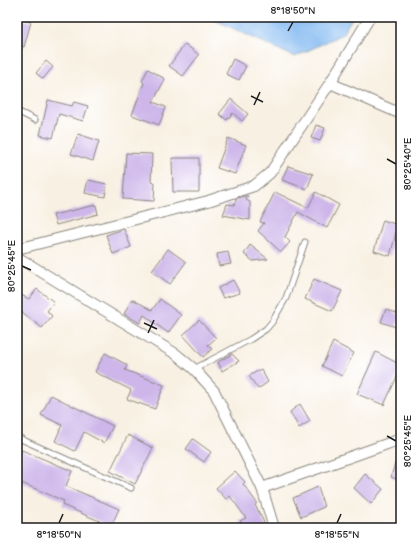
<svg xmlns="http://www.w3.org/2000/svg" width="418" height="545" font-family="'Balsamiq Sans',sans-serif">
<rect width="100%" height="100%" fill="#fff"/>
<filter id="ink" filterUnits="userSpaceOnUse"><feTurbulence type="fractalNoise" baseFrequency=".025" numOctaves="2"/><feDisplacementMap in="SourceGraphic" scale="8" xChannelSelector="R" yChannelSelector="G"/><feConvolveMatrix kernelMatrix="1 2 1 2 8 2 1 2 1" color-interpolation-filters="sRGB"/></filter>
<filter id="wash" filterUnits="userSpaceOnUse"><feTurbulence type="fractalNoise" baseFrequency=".012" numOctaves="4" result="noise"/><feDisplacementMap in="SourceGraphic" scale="16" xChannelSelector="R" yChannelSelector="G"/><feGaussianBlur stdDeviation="0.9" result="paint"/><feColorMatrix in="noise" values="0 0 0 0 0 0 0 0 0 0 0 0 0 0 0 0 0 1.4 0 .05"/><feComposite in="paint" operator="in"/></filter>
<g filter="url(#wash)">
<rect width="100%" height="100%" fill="#f8f0e2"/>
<!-- water -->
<path fill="#81b8f1" stroke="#4e6a86" d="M212,17H353L342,34L295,57L217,21Z"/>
<g id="blocks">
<!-- building -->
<g fill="#ceb6ea">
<path d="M17,18L31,22L24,47L17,45Z"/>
<path d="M185,44L199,55L183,76L169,66Z"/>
<path d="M233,59L246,66L239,80L226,74Z"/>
<path d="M46,61L53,67L43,79L36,73Z"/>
<path d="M148,69L165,79L153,102L166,107L159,125L132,115L144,83L142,81Z"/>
<path d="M231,99L248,114L242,121L233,113L227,120L219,114Z"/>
<path d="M48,100L72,106L74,102L88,106L83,121L59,114L53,138L40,135Z"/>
<path d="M316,125L325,128L320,141L311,138Z"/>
<path d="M78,134L99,141L93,161L71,154Z"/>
<path d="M228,138L246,145L235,174L217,168Z"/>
<path d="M126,153L152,154L151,182L155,183L154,201L123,199Z"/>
<path d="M172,158H199V192H173Z"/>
<path d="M288,166L313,174L307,189L282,180Z"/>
<path d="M88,180L107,184L105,197L85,193Z"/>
<path d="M275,192L308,208L316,192L339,205L327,228L298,212L285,237L290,242L281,252L258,231L264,223L260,222Z"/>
<path d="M245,196H248L246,200L250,202V220L223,215L227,204L234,205L237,198Z"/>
<path d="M96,205L98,214L56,225L53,215Z"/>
<path d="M383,220L398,225L390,256L374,251Z"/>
<path d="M124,229L131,247L113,254L106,235Z"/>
<path d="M250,245L268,259L253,261L244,254Z"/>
<path d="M168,249L186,262L170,284L152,271Z"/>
<path d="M228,252L231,264L219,266L217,254Z"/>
<path d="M314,279L342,291L332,311L305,299Z"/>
<path d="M233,280L240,293L223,298L218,288Z"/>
<path d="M37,289L54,302L47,311L52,316L42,328L17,308V293L29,299Z"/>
<path d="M132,299L152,310L160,299L181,315L168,333L144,315L140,323L124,314Z"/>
<path d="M386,309L401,315L396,327L381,322Z"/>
<path d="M199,320L216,338L208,345L212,349L203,357L183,335Z"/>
<path d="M333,342L354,353L342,376L322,366Z"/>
<path d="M376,352L401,365V368L384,405L357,394Z"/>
<path d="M105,353L127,365L125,370L164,385L155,409L127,399L131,390L95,372Z"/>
<path d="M232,354L239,361L222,371L218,362Z"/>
<path d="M261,369L268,382L258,389L249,376Z"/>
<path d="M51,395L113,426L104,443L84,432L75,451L55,441L62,425L41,415Z"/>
<path d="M300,404L310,421L299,428L290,412Z"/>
<path d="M128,435L153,448L135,484L110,471Z"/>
<path d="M193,439L211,452L204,462L186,449Z"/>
<path d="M22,450L72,471L66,486L119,509L111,526L62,505L64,501L17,481V462Z"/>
<path d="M399,450H401V481L391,477Z"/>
<path d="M235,471L245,482L243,484L257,503L255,505L267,528H244L240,521L246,518L230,496L226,499L216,488Z"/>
<path d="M365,474L383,489L371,504L354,488Z"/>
<path d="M318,487L324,507L301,517L293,498Z"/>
</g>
</g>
</g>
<g filter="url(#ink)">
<use href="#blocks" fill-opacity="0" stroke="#8a867f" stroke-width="1"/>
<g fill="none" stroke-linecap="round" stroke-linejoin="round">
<!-- lane casing -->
<g stroke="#8a867f" stroke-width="7">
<g id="lane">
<path d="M17,111L35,120"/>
<path d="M194,369L251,339L266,329L272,322L286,298L305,242"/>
<path d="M17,436L23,440L131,488"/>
</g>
</g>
<!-- street casing -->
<g stroke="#8a867f" stroke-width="12">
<g id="street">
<path d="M330,83L401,114"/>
<path d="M17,249L208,201L254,186L270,173L330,83L370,17"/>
<path d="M17,257L176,354L194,369L214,391L262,488L274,528"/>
<path d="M262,488L401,439"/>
</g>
</g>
<!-- lane -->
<use href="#lane" stroke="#fff" stroke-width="5"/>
<!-- street -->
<use href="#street" stroke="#fff" stroke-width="10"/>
</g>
</g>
<!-- ticks -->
<path fill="none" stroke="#1c1c1c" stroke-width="1.5" d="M288,31L293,22M251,96L263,102M254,105L260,92M387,159L396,164M22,266L31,270M144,323L157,329M148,333L154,320M387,436L396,441M59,523L63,514M337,523L341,514"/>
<!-- margin -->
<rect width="418" height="545" fill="none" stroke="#fff" stroke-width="44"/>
<rect x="22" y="22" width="374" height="501" fill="none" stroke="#1c1c1c" stroke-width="1.5"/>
<g font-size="10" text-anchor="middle" fill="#1c1c1c">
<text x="293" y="14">8°18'50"N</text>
<text transform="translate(407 164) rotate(-90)" y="4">80°25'40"E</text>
<text transform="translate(11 266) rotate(-90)" y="4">80°25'45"E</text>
<text transform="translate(407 441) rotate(-90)" y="4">80°25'45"E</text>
<text x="59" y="538">8°18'50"N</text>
<text x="337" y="538">8°18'55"N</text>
</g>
</svg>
